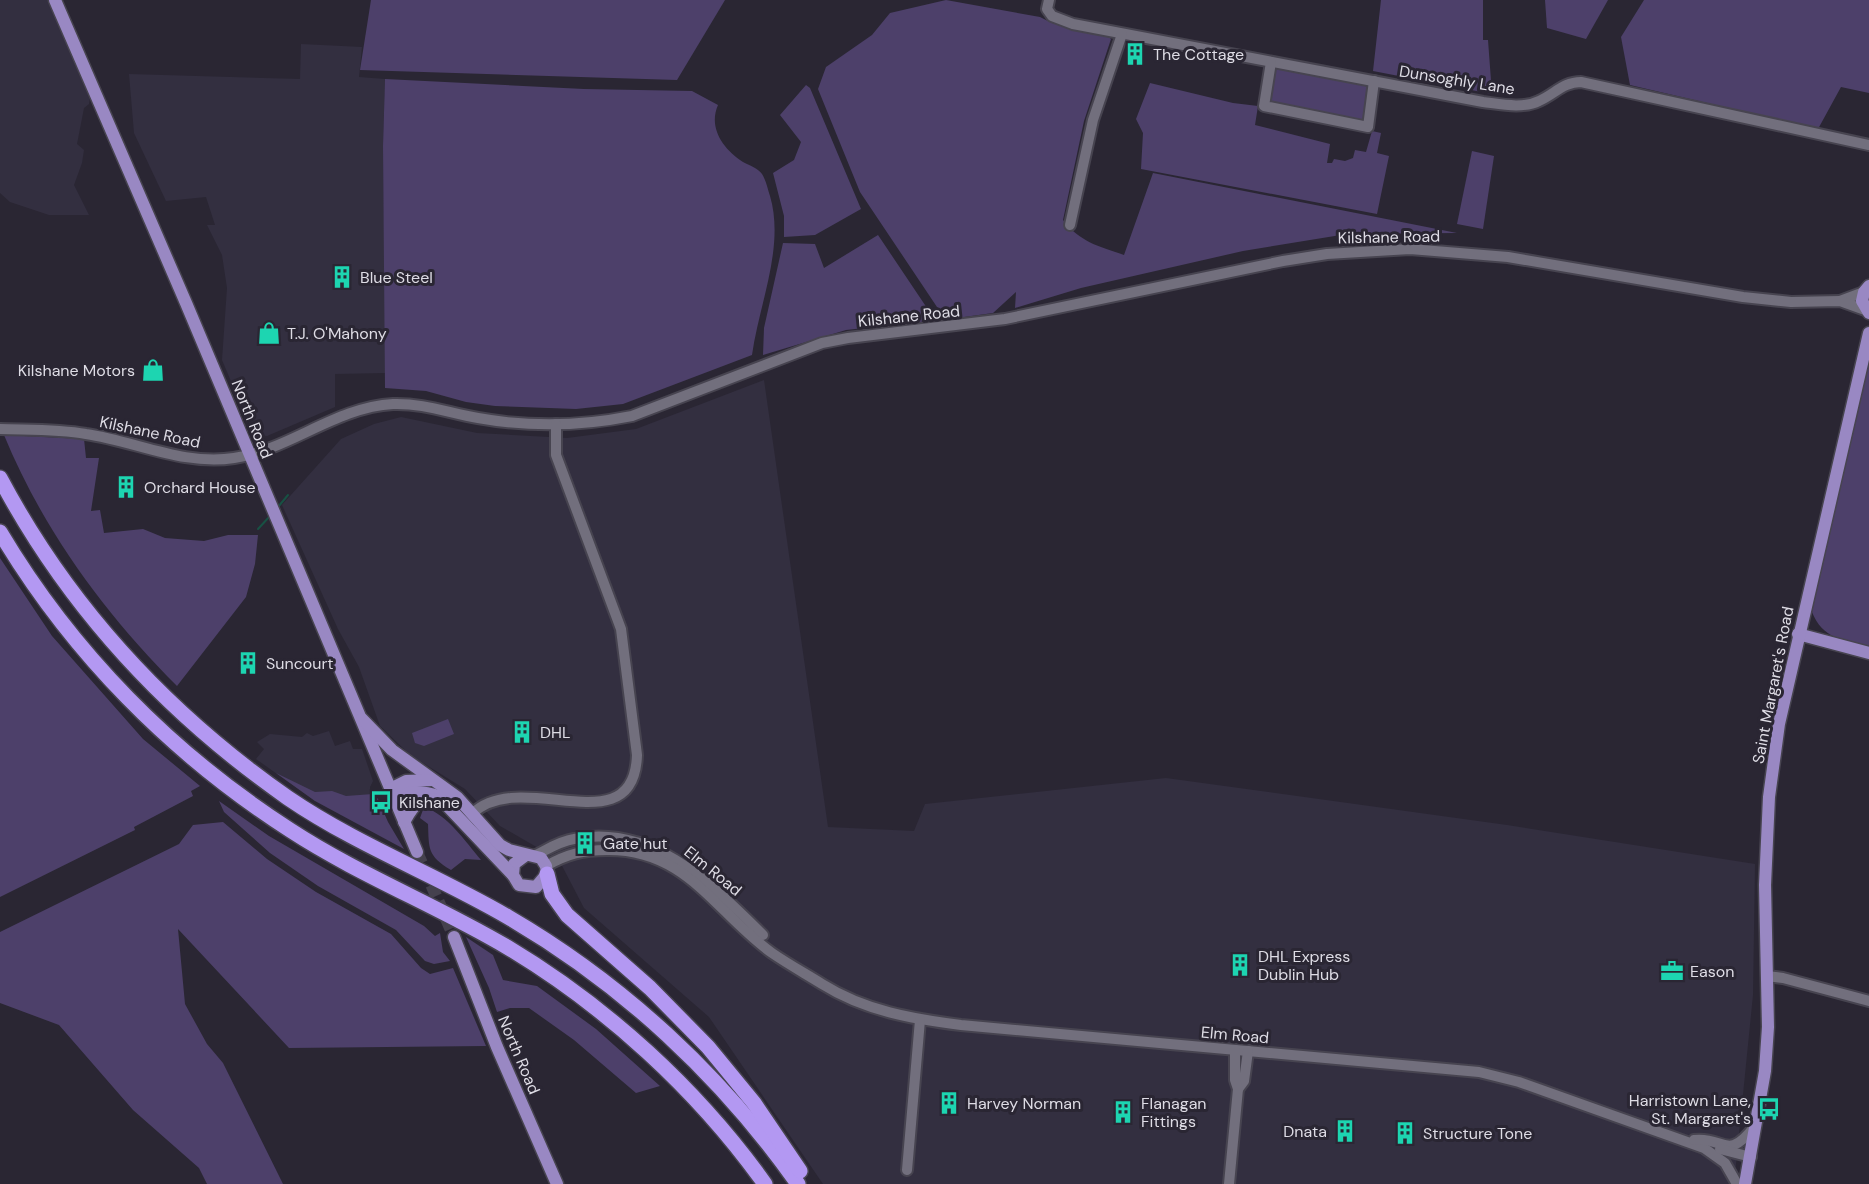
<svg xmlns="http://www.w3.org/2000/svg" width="1869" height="1184" font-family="'DM Sans',sans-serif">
<rect width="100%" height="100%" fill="#2a2633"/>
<!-- built -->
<g fill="#332f40">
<path d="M0,0H48L90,97L89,104L84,108L77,144L84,150L82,163L74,185L89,215H49L10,202L0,193Z"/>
<path d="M301,44L362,47L359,77L385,79L383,146L386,373L335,374V407L267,436L259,435L252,431L222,360L227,288L222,255L207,225H215L206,197L166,201L134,133L129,74L300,79Z"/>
<path d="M764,380L828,827L914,831L925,804L1166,778L1507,825L1755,864L1753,995L1734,1184H823L709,1017L584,908L559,860L500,826L465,789L410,755L380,726L359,667L338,629L282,505L341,439L374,424L401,417L477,433L567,438L636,429Z"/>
<path d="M329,731L335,746L350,741L353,749H362L373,781L370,787V796L315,801L256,759L264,749L257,742L270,734L302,737L307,733L313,736Z"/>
</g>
<!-- green -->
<g fill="#4d406a">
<path d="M371,0H725L677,80L360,70Z"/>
<path d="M946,0L1040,17L1052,23L1107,35L1111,39L1084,121L1063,220C1080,242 1098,246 1124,255L1153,173L1457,233L1347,234L1243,251L1081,288L1015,308L1016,292L993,313L950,319L937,307L860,192L818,89L826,67L872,35L890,13Z"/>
<path d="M1381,0H1483V40H1488L1492,94L1373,71Z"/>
<path d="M1545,0H1608L1586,39L1547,28Z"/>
<path d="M1644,0H1869V93L1841,87L1818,129L1630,85L1621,37Z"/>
<path d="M1272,65L1372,84L1366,123L1275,106L1268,101Z"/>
<path d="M385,79L584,89L692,91L718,105C708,128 723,149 743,162C749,165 759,169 762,174C766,180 768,190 770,196C785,247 759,304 752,355L623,404L576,409L495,406L466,402L426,391L385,388L383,146Z"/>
<path d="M1150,83L1233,103L1258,106L1255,125L1330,144L1327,163H1332L1334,159L1345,161L1353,158L1355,150L1366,152L1372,131L1381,133L1377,153L1389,156L1377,214L1141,169L1143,133L1136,119Z"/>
<path d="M806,85L810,88L861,209L815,235L784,237V216L773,173L794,160L801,142L780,115Z"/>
<path d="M1472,151L1494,156L1483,229L1457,224Z"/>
<path d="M878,235L929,311L928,321L846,330L763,355L764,328L783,243L815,244L824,268Z"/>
<path d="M1869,355V649C1844,641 1822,638 1812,612Z"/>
<path d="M4,435L84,439L86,458H99L91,511L100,510L104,533L143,529L165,538L204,541L228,535H258L255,564L246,597L177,686C105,614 43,530 4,435Z"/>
<path d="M0,558L52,636L143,739L200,786L191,791L193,796L134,827L135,830L0,897Z"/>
<path d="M448,719L454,734L424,746L415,743L412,733Z"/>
<path d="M276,773L315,792L332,791L346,796L373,794L378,799L388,822L404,849L315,801Z"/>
<path d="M219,801L269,836L424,926L435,936L440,933L443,952L450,961L434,964L425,961L396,930L318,886L270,853L224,812Z"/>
<path d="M424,807C448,815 465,841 481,860L465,859L451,870C427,856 429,848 428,824L420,818Z"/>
<path d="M223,822L267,859L316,892L391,934L421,968L430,974L453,968L486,1046L289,1048L178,929L185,1004L207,1044L223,1063L283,1184H207L199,1168L133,1110L59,1025L0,1003V932L179,844L193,825Z"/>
<path d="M466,937L493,955L503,980L537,986L596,1029L660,1086L636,1093L574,1040L529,1008H510L497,1012L489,988Z"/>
</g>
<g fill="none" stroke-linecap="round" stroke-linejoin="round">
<!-- stream -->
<g stroke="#185144" stroke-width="2">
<path d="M278,507L288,495"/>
<path d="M258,529L270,516"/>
</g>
<!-- major-tunnel -->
<path stroke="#45414e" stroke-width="12" stroke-dasharray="12 6" stroke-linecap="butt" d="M417,852L454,937"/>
<!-- minor casing -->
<g stroke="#474450" stroke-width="14">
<g id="minor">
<path d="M1049,0L1047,9L1052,16L1073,24L1483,102C1500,104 1523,109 1539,101C1555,94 1563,82 1581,82L1869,145"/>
<path d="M1271,62L1264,106L1368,127L1374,81"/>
<path d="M1070,225L1093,120L1122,34"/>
<path d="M1840,301L1864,292"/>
<path d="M0,429C29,430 58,429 86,434C135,441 184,466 234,458C289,450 336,407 393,404C423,403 449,413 478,418C528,427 582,426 632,416L822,343L848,338L1005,319L1283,261L1327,254L1410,249L1508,257L1743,297L1791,302L1840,301L1865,310"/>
<path d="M473,813C522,767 634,847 637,755L621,629L556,455V424"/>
<path d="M536,855C548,849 560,841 574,839C653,823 712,885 763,935"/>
<path d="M546,866C567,854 583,850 607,850C687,849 715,912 772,953C788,964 806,974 822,984C865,1011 913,1019 961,1025L1479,1072L1519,1082L1704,1148L1725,1163L1737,1184"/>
<path d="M1767,976L1783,978L1869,1001"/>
<path d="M1238,1089L1244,1081L1248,1051"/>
<path d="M1694,1140C1725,1136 1726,1163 1755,1126"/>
<path d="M1720,1149L1751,1157"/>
<path d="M907,1170L920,1020"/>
<path d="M1229,1184L1238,1089L1235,1080V1050"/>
</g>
</g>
<!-- major casing -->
<g stroke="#474450" stroke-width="15">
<g id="major">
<path d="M55,0L186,303L417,852"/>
<path d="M1869,286L1864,292L1862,301L1869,313"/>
<path d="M1798,634L1869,653"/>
<path d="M362,719L392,750L457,797L500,845L509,850L541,858L546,866L547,874L536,887L519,885L513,875L514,864L526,855"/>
<path d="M390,789C407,794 422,789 438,796L513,875"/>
<path d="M390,789L406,781L432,780"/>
<path d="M404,822C413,807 418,796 437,800"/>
<path d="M454,937L497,1047L557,1184"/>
<path d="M1745,1184L1765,1071L1768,1027L1765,885L1769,797L1779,724L1869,333"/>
</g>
</g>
<!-- highway casing -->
<g stroke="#474450" stroke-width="18">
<g id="highway">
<path d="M0,478C69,608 168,714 288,798C357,845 436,875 508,917C623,984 722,1076 798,1184"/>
<path d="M0,532C72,653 172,754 290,830C359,875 436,905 507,947C607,1007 697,1089 765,1184"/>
<path d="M547,874L552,894L567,915L650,988L708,1047L754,1103L800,1171"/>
</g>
</g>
<!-- minor -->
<use href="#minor" stroke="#726f7d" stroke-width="10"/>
<!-- major -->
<use href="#major" stroke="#9988c3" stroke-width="12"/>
<!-- highway -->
<use href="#highway" stroke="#b398f2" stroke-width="15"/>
</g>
<!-- icons -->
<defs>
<g id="building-bare" transform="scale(1.8)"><path d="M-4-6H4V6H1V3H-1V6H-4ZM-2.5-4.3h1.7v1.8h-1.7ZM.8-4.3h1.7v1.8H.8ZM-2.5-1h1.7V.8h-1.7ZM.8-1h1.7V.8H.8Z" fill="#1dd5b1" stroke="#2a2633" stroke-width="2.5" paint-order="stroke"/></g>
<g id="shop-bare" transform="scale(1.8)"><path d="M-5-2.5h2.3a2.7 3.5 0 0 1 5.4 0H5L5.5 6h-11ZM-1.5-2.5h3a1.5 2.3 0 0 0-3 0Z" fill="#1dd5b1" stroke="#2a2633" stroke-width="2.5" paint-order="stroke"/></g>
<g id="bus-bare" transform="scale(1.8)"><path d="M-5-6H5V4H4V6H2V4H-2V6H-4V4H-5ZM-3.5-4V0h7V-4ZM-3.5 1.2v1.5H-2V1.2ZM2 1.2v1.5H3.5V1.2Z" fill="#1dd5b1" stroke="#2a2633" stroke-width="2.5" paint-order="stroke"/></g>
<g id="office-bare" transform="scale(1.8)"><path d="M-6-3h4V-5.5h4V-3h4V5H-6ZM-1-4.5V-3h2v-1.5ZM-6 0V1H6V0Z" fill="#1dd5b1" stroke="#2a2633" stroke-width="2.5" paint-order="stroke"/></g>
</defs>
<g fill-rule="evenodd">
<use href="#building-bare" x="1135" y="54"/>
<use href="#building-bare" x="342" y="277"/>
<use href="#shop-bare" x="269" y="333"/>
<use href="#shop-bare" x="153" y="370"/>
<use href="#building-bare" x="126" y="487"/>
<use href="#building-bare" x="248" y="663"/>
<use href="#building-bare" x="522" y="732"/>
<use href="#bus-bare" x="381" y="802"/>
<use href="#building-bare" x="585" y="843"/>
<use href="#building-bare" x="1240" y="965"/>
<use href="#office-bare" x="1672" y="971"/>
<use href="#building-bare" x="949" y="1103"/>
<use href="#bus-bare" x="1769" y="1109"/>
<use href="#building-bare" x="1123" y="1112"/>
<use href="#building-bare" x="1345" y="1131"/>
<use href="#building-bare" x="1405" y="1133"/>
</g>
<g text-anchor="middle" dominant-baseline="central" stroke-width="6" stroke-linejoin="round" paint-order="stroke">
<!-- poi labels -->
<g font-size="16" fill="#dedce5" stroke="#2a2633" text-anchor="start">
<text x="1153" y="54">The Cottage</text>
<text x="360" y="277">Blue Steel</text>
<text x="287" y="333">T.J. O'Mahony</text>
<text x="135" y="370" text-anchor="end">Kilshane Motors</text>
<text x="144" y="487">Orchard House</text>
<text x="266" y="663">Suncourt</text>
<text x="540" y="732">DHL</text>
<text x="399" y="802">Kilshane</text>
<text x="603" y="843">Gate hut</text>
<text x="1258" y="956">DHL Express<tspan x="1258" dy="18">Dublin Hub</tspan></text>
<text x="1690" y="971">Eason</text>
<text x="1751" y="1100" text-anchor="end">Harristown Lane,<tspan x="1751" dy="18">St. Margaret's</tspan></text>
<text x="967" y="1103">Harvey Norman</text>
<text x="1141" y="1103">Flanagan<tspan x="1141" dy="18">Fittings</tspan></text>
<text x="1327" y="1131" text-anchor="end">Dnata</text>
<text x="1423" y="1133">Structure Tone</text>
</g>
<!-- street labels -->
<g font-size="16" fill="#dedce5" stroke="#2a2633">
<text transform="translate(1457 80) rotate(9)">Dunsoghly Lane</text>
<text transform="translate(1389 237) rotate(-1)">Kilshane Road</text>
<text transform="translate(909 316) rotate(-6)">Kilshane Road</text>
<text transform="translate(252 419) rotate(68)">North Road</text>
<text transform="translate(150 432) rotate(12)">Kilshane Road</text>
<text transform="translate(1773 685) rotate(-79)">Saint Margaret's Road</text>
<text transform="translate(713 871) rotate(39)">Elm Road</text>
<text transform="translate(1235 1035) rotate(5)">Elm Road</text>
<text transform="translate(519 1055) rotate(67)">North Road</text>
</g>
</g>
</svg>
